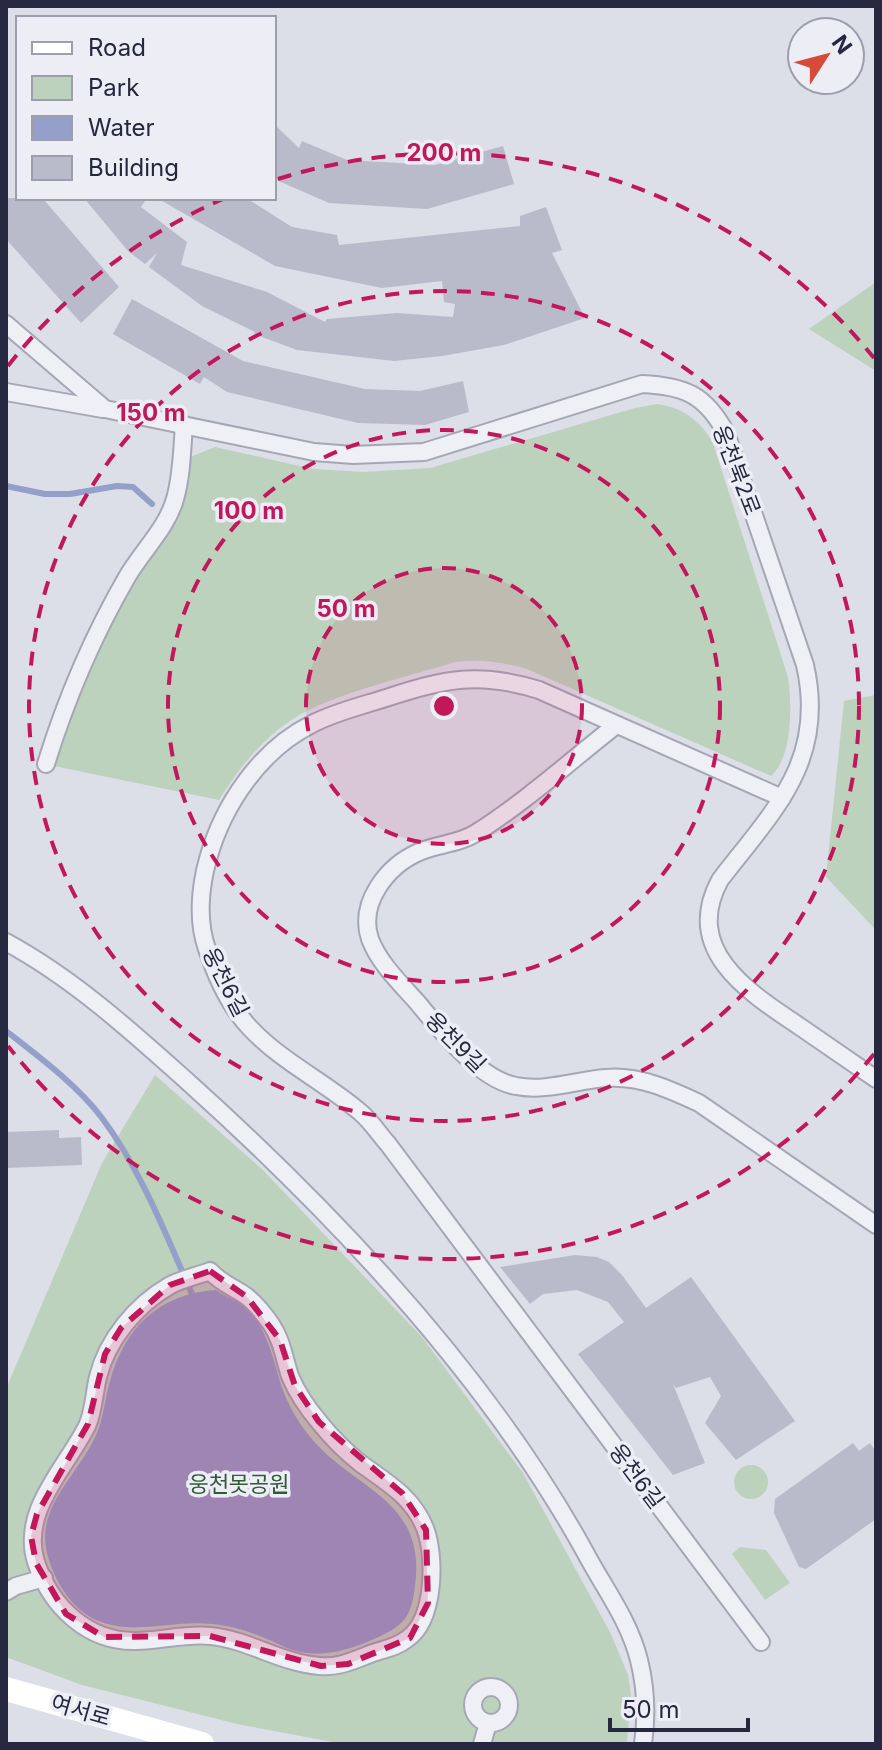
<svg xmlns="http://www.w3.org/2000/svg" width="882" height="1750" font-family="Inter,'Noto Sans KR',sans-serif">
<rect width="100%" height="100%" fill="#dcdee8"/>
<!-- green -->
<g fill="#bdd2bd">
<path d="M876,282V371L809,329Z"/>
<path d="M657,404C682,407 701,421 713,443L788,677C792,703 793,757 771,776L527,669C503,662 480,659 455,662C408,677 333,693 293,719C261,740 239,768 219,800L54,766C74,707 96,650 124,595C140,563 172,535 183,500C187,487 187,471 188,458L215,447L313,469L364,472L430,468L635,408Z"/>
<path d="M876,695V930L826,877L844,701Z"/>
<path d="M155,1075L262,1169L422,1337L523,1473L611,1634L628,1675L631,1695L627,1744H343L237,1724L82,1685L6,1657V1389L102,1163Z"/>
<circle cx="751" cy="1482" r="17"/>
<path d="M740,1547L766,1550L790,1583L765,1600L732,1554Z"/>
</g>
<!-- water -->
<path fill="#95a0ca" d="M216,1290C226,1297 238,1301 247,1309C268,1330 273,1359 281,1385C287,1402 296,1419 307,1433C350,1490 427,1496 415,1586C411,1619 403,1626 374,1639C346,1651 317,1660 287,1648C263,1637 239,1626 212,1624C165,1619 112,1644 74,1604C63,1592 55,1578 50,1563C30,1509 77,1479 97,1433C104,1416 105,1398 110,1381C125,1327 159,1294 216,1290Z"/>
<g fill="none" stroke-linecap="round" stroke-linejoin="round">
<!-- stream -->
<g stroke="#95a0ca" stroke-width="6">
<path d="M6,486L45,494H70L117,486L133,487L152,504"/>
<path d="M6,1031C38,1056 77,1085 102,1118C141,1170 166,1235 192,1294"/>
</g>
</g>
<!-- building -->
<g fill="#b9bbcb">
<path d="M274,124L299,148L302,141L347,160L435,165L503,146L514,184L427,209L329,203L274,179Z"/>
<path d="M6,198H41L45,201L119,287L81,323L6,239Z"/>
<path d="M84,198H147L141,207L187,242L181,265L267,292L325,322L327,319L397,313L453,317L455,304L444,302L442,281L382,288L275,266L157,198H246L292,227L337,235L339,245L520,226V216L546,207L562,250L552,253L585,318L504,345L442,356L394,361L297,350L254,334L255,332L202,306L149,267L157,253L145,264L128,251Z"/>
<path d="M132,299L243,361L365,389L420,391L463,381L469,412L425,425L358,423L227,392L204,377L200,384L113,334Z"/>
<path d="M59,1130V1138L81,1137L82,1165L6,1168V1132Z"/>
<path d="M575,1255L597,1257L609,1262L622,1275L646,1308L691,1277L795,1421L736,1460L705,1423L721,1396L710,1377L676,1388L673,1384L705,1463L673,1475L578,1354L624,1322L608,1302L577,1290L543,1294L530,1304L500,1267Z"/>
<path d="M853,1443L859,1451L870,1443L876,1452V1519L806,1569L799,1567L774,1513L775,1499Z"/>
</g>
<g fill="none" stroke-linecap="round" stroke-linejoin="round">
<!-- street casing -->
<g stroke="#a5a7b5" stroke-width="20">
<g id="street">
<path d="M6,324L105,409L314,452L353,455L424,452L642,384C684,386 705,394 726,433L805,665C827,761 773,811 720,880C682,950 748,992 799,1026C824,1043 850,1061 876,1079"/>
<path d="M6,392L103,409"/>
<path d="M615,726C569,762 525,802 476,833C459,844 437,844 419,852C387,866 358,903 370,939C379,963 400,983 417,1002C440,1030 480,1080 516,1086C546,1092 577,1080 606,1078C639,1075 671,1090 699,1103L876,1225"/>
<path d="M46,764C66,699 93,636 127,577C142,551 167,528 175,499C182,475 182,449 184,425"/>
<path d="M6,942C74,979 131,1031 188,1082C337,1216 488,1376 585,1552C604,1588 629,1620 639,1660C646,1688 647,1716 643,1744"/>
<path d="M210,1271C221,1283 233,1287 246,1296C255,1303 264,1314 271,1324C282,1340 284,1358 290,1376C297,1393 309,1410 320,1423C332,1438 345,1451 360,1463C386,1482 412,1496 425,1528C436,1557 435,1620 407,1639C397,1647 385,1649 373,1653C354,1660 339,1668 319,1666C281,1663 249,1640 211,1636C186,1633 161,1641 136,1641C88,1642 51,1607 36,1562C20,1511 66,1468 87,1426C94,1411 94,1393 98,1377C107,1340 136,1305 169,1286C181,1279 197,1276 210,1271Z"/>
<path d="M6,1592L16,1586L44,1578"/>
<path d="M761,1642L388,1144C379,1134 371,1121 360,1112C325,1082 282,1062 250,1028C230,1007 216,976 207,949C197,921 200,887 208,859C223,805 260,750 312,724C335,712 361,706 386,698C445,679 478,671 539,690L782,798"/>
<circle cx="491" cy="1705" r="18"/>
<path d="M482,1744L488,1723"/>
</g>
</g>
<!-- street -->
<use href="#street" stroke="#eff0f6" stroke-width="16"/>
<!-- secondary -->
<path stroke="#fff" stroke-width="24" d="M6,1689L202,1744"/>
</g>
<!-- marked area -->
<path fill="#c2185b" fill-opacity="0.2" stroke="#c2185b" stroke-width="6" stroke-dasharray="16 10" stroke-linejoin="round" d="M210,1271L247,1297L280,1340L295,1386L319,1422L402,1493L426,1530L428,1603L410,1638L348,1664L321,1666L210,1636L104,1637L66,1614L36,1563L31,1536L37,1514L88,1424L105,1354L121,1328L170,1285Z"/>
<!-- distance rings -->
<circle cx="444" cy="706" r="138" fill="#c2185b" fill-opacity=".12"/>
<g fill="none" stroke="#c2185b" stroke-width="4" stroke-dasharray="14 10">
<circle cx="444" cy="706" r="138"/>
<circle cx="444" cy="706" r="276"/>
<circle cx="444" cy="706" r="415"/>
<path d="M874 1054A553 553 0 0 1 8 1046M8 366A553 553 0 0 1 223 199M278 179A553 553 0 0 1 874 358"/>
</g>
<g text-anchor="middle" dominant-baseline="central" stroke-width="7" stroke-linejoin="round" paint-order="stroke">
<!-- street labels -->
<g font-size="22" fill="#25283f" stroke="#ecedf5">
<text transform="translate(737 470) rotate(69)">웅천북2로</text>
<text transform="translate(226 982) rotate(63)">웅천6길</text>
<text transform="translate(456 1042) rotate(45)">웅천9길</text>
<text transform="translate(637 1476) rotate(53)">웅천6길</text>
<text transform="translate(81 1710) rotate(16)">여서로</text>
</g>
<!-- park labels -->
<g font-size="22" fill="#325b35" stroke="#ecedf5">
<text x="239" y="1484">웅천못공원</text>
</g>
</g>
<circle cx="444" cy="706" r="12" fill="#c2185b" stroke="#ecedf5" stroke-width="4"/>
<g font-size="24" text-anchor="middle" font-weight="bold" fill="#c2185b" stroke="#ecedf5" stroke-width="7" stroke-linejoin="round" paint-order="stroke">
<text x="444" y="161">200 m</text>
<text x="151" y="421">150 m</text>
<text x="249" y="519">100 m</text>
<text x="346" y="617">50 m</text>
</g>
<!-- border -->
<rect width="882" height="1750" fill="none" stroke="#25283f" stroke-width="16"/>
<!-- legend -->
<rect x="16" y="16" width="260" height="184" fill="#ecedf5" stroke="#9c9eac" stroke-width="2"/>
<rect x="32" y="42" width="40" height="12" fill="#ffffff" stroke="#9c9eac" stroke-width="2"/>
<text x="88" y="56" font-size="24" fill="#25283f">Road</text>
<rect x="32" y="76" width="40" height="24" fill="#bdd2bd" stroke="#9c9eac" stroke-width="2"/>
<text x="88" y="96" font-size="24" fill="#25283f">Park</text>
<rect x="32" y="116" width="40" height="24" fill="#95a0ca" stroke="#9c9eac" stroke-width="2"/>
<text x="88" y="136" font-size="24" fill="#25283f">Water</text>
<rect x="32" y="156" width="40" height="24" fill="#b9bbcb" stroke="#9c9eac" stroke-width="2"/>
<text x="88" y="176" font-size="24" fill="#25283f">Building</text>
<!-- north arrow -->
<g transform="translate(826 56) rotate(54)"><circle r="38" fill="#ecedf5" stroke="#9c9eac" stroke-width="2"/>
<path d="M0-6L14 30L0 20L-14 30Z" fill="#d64a38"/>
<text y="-12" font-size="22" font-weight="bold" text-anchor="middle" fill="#25283f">N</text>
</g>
<!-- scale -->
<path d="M610 1718v12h138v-12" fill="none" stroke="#25283f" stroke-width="4"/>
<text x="622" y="1718" font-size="24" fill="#25283f" stroke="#ecedf5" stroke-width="6" paint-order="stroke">50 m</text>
</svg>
